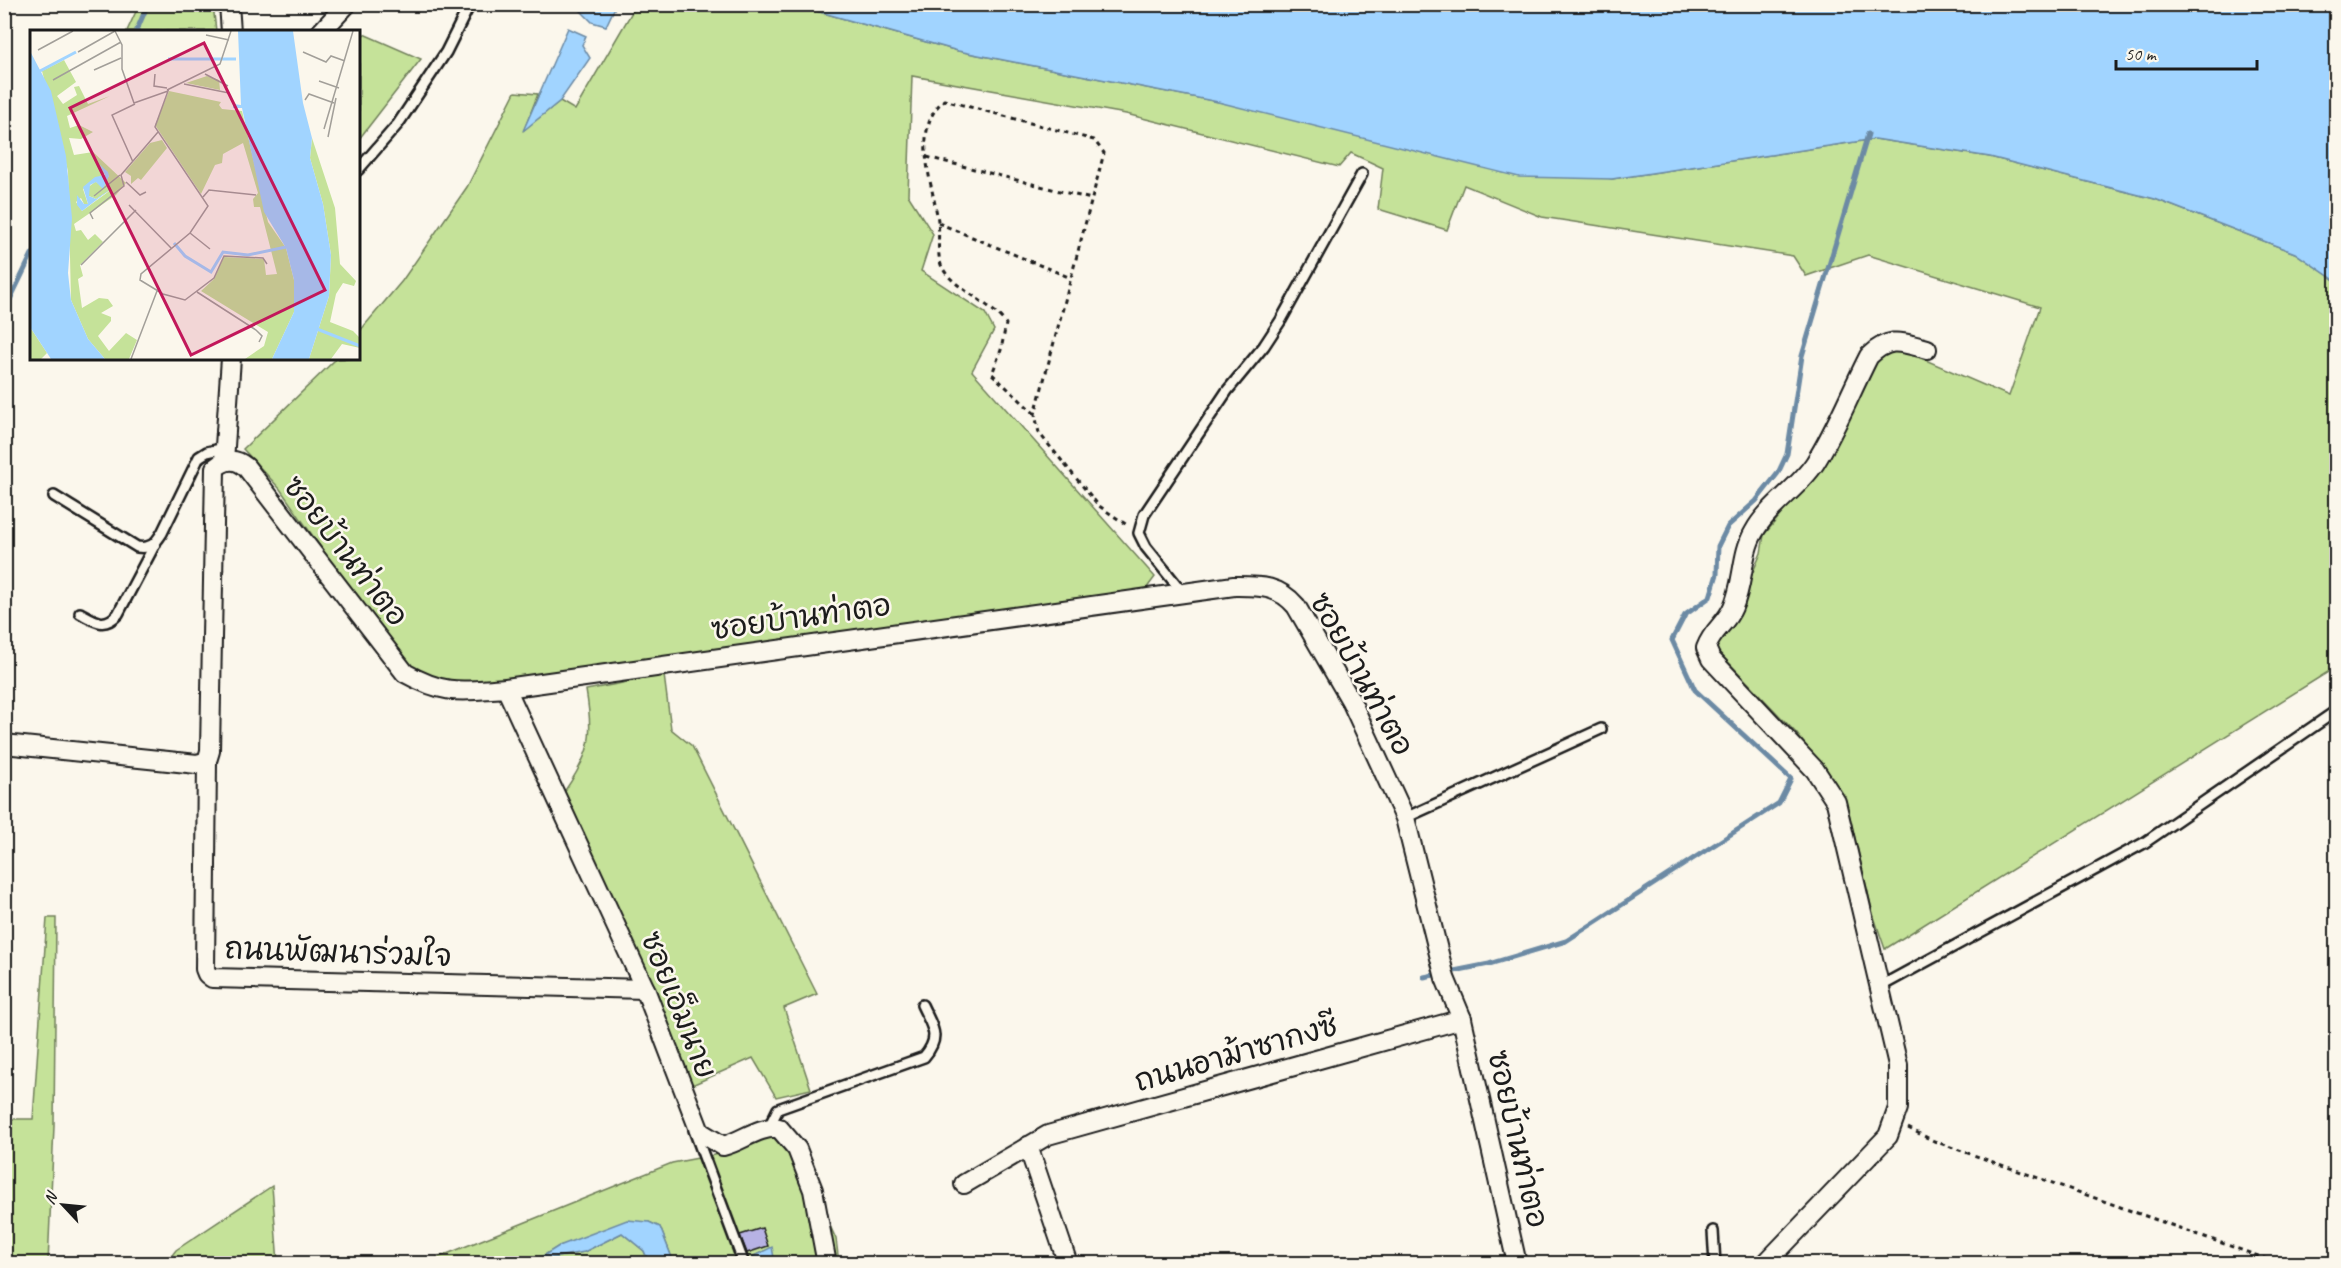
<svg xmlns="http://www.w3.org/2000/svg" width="2341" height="1268" font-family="Caveat,'Playpen Sans Thai',sans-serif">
<rect width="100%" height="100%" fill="#fbf7ec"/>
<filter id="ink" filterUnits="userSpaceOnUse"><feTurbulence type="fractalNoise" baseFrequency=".0167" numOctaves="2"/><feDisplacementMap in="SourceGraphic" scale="12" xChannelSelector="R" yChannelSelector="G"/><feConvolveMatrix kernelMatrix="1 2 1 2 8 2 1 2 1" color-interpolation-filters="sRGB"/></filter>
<g filter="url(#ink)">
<!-- green -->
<g fill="#c5e299" stroke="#707f5a" stroke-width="1.5">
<path d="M139,5H213L216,31H127Z"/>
<path d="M636,5H795L958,51L1612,179L1875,139L1990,157L2155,199L2295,253L2336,281V667L1885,949L1873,914L1847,805L1838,788L1797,734L1714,647L1729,628L1761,553L1764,535L1792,501L1819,474L1880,351L1900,349L2009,396L2040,307L1868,255L1806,276L1793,256L1542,217L1464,185L1447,230L1378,209L1383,168L1351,153L1339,167L1126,114L912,76L908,195L933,234L921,271L985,313L994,330L972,371L1155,577L1146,589L618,665L446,686L416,675L394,652L280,489L243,449L336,359L358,358L359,332L402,281L467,187L515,92L538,94L524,130L560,101L575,110Z"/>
<path d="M359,32L421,59L359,139Z"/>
<path d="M664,675L671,729L692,746L817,994L784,1008L811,1089L776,1097L753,1058L692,1085L564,792C591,753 594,737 586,690Z"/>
<path d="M47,918H56L54,1126L48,1263H5V1119H33Z"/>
<path d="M781,1118L836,1239L839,1263H775L771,1248L752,1257L754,1263H674L660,1227L649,1222L559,1246L536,1261L584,1252L622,1233L644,1251L649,1263L422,1264L672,1163L735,1151Z"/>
<path d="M272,1186L278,1263H166L176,1250Z"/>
</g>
<!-- water -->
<g fill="#a1d4ff" stroke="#6c8aa4" stroke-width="1.5">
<path d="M583,5V4L616,5L606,26L592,22L580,10Z"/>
<path d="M795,5H2336V281L2295,253L2155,199L1990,157L1875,139L1612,179L1519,177L1218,102L958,51Z"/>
<path d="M568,28L586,36L582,45L590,58L560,101L523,131Z"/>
<path d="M627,1220L649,1222L660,1227L674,1263H649L644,1251L622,1233L584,1252L535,1261L559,1246Z"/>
<path d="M772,1247L775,1263H754L752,1257Z"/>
</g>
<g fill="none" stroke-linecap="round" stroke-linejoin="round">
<!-- stream -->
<g stroke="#6c8aa4" stroke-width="5">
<path d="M136,32L148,4"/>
<path d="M4,312L32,254"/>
<path d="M1424,977L1489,964L1566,941L1779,803L1791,779L1695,690L1672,640L1685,615L1710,597L1717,574L1718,546L1728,526L1756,501L1778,473L1787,454L1802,356L1868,134"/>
</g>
</g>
<!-- building -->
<path fill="#b7b2e4" stroke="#1c1c1c" stroke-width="1.5" d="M762,1228L768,1246L747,1253L740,1235Z"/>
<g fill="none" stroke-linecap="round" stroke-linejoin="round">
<!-- service casing -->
<g stroke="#1c1c1c" stroke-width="14">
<g id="service">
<path d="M358,170L398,124L446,52L470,4"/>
<path d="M54,496L137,547C151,549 155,544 162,533L199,457L207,452L225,448"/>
<path d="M1183,593L1146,547L1139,533L1144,515L1227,391L1264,346L1281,320L1362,174"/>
<path d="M80,613C95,621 104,629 118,614L155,544"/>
<path d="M1405,818L1601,729"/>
<path d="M1881,986L2144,843L2336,711"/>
<path d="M769,1127L778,1109L924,1057C942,1036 932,1027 922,1005"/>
<path d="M694,1130L744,1264"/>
<path d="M1713,1231L1715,1264"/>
</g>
</g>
<!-- minor casing -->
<g stroke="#1c1c1c" stroke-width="22">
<g id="minor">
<path d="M229,4L231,32"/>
<path d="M321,32L347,4"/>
<path d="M224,461L231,358"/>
<path d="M506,688L645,989L700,1132L723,1146C743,1141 758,1126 779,1128L797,1149L813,1190L827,1264"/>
<path d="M4,744L197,764L207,761L210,751L215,468C226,459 235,458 246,467L405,673C446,696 462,691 506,688L1234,586C1260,586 1278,585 1296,606L1351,701L1405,818L1445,978L1462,1019L1517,1264"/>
<path d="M207,761L205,969L207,974L212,978L645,989"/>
<path d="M1028,1146L1068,1264"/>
<path d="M964,1184L1048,1135L1462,1019"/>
<path d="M1765,1264L1888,1136L1898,1108V1065L1836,802L1815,770L1711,659L1706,648C1713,629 1726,624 1733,607C1744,583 1741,554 1754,532C1769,505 1798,489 1815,463C1836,430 1851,391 1869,356C1890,336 1900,342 1927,349"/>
</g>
</g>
<!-- path -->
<g stroke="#1c1c1c" stroke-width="3" stroke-dasharray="4.5 4.5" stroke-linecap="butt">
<path d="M927,157L1091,199"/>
<path d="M938,223L1071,278"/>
<path d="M1035,414L992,374L1001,350L1006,324C990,301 953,289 942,267C936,255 940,235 938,221C933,184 910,129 944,100L1094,140L1104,153L1035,414L1039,433L1099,506L1127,525"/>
<path d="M1908,1128L1934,1141L2281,1264"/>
</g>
<!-- service -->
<use href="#service" stroke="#fbf7ec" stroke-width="9"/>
<!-- minor -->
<use href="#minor" stroke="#fbf7ec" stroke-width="18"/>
</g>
</g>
<g text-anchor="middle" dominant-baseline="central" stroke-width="5" stroke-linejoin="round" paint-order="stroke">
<!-- street labels -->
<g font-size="30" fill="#1c1c1c" stroke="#fbf7ec">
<text transform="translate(346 551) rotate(52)">ซอยบ้านท่าตอ</text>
<text transform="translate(801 617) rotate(-8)">ซอยบ้านท่าตอ</text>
<text transform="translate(1362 674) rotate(61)">ซอยบ้านท่าตอ</text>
<text transform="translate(338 952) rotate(2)">ถนนพัฒนาร่วมใจ</text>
<text transform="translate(679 1005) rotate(68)">ซอยเอ็มนาย</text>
<text transform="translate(1236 1053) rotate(-16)">ถนนอาม้าซากงซี</text>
<text transform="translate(1518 1139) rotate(77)">ซอยบ้านท่าตอ</text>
</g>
</g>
<!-- overview -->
<g transform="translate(30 30)">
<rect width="330" height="330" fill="#fbf7ec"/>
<path d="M34,30L46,52L27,66L33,74L47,65L44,57L49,56L58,74L80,66L37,86L40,98L49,95L63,102L51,109L39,108L44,125L63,122L96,153L86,165L44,194L46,201L51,200L58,210L65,204L73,212L50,235L53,246L48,249L52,278L69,268L78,269L83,276L71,283L81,287V291L68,306L79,321L96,303L107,310L99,329H75L58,309L41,270L38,141L12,41ZM76,142L79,146L72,153L65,152L57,158L59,166L66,169L82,159L52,181L46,172L51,168L54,174H58L53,159ZM177,46L189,50L190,60L156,53ZM139,61L191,72L189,75L192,79L212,81L238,192L256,218L264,250V282L242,329H215L234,316L238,302L171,261L184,249L194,227L234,229L236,245L247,244L230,177H224L223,169L228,163L213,113L193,124L192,133L185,135L171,164L125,95ZM282,108L305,178L310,234L326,251L324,256L313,253L306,264L300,292L323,301L330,308V318L312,314L301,329H279L299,266L301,225L293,174L280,128ZM132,110L137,118L111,150L108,148L101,154V146L95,142L120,113ZM0,297L17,323L11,329H0Z" fill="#c5e299" fill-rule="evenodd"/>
<path d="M208,1H263L273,73L282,108L280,128L293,174L301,225L299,266L279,329H242L264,282V250L256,218L234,182L212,78H203V74L211,75ZM0,21L21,61L36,126L42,188L38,243L41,270L58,309L75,329H21L0,297ZM69,134L78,142L79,146L73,159L66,152L60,155L59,166L66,169L82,158L52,181L47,175V165L54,174H58L53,157L65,147L75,145Z" fill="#a1d4ff"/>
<path fill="none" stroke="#a1d4ff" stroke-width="3" d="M138,29H206M10,41L46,22M144,213L155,226L181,242L193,222L218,225L256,217M287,299L330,316"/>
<path fill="none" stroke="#a29f99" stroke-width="1.5" d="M85,1L92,15V39L104,73L138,61L125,97L178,176L160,203L111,244L110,250L133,264L155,270L184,248L194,226L233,228L237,234M176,5L199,10M8,20L43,1M48,22L85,1M273,22L296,32L301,26L315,31M64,40L91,28M125,44L124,56L137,58M175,44L198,56M23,50L91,12M289,51L309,58M154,54L199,63M137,60L190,34L201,1M275,70L279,64L304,73M294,99L323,1M298,107L306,68M103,132L82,85L105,74M96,152L110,165L116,162M64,166L90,145M173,167L179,160L226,165M99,175L142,219M63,189L60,183L94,156L91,145L128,102M160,203L180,219M51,235L106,180M167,262L226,300L232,306L229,312M101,329L127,261"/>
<path fill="#c2185b" fill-opacity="0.15" stroke="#c2185b" stroke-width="3" d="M174,13L295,260L161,325L40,78Z"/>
<rect width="330" height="330" fill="none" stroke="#1c1c1c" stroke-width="3"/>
</g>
<!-- margin -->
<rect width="2341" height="1268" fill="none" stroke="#fbf7ec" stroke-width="24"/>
<rect x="12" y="12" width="2317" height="1244" fill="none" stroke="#1c1c1c" stroke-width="2" filter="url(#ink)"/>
<!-- north arrow -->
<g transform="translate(63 1205) rotate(296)" stroke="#fbf7ec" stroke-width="4.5" paint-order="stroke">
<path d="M0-4.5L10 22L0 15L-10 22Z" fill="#1c1c1c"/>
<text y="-9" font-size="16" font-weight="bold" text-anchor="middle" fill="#1c1c1c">N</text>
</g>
<!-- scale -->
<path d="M2116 60v9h141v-9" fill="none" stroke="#1c1c1c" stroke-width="3"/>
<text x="2125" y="60" font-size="18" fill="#1c1c1c" stroke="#fbf7ec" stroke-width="4.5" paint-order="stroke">50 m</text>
</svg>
